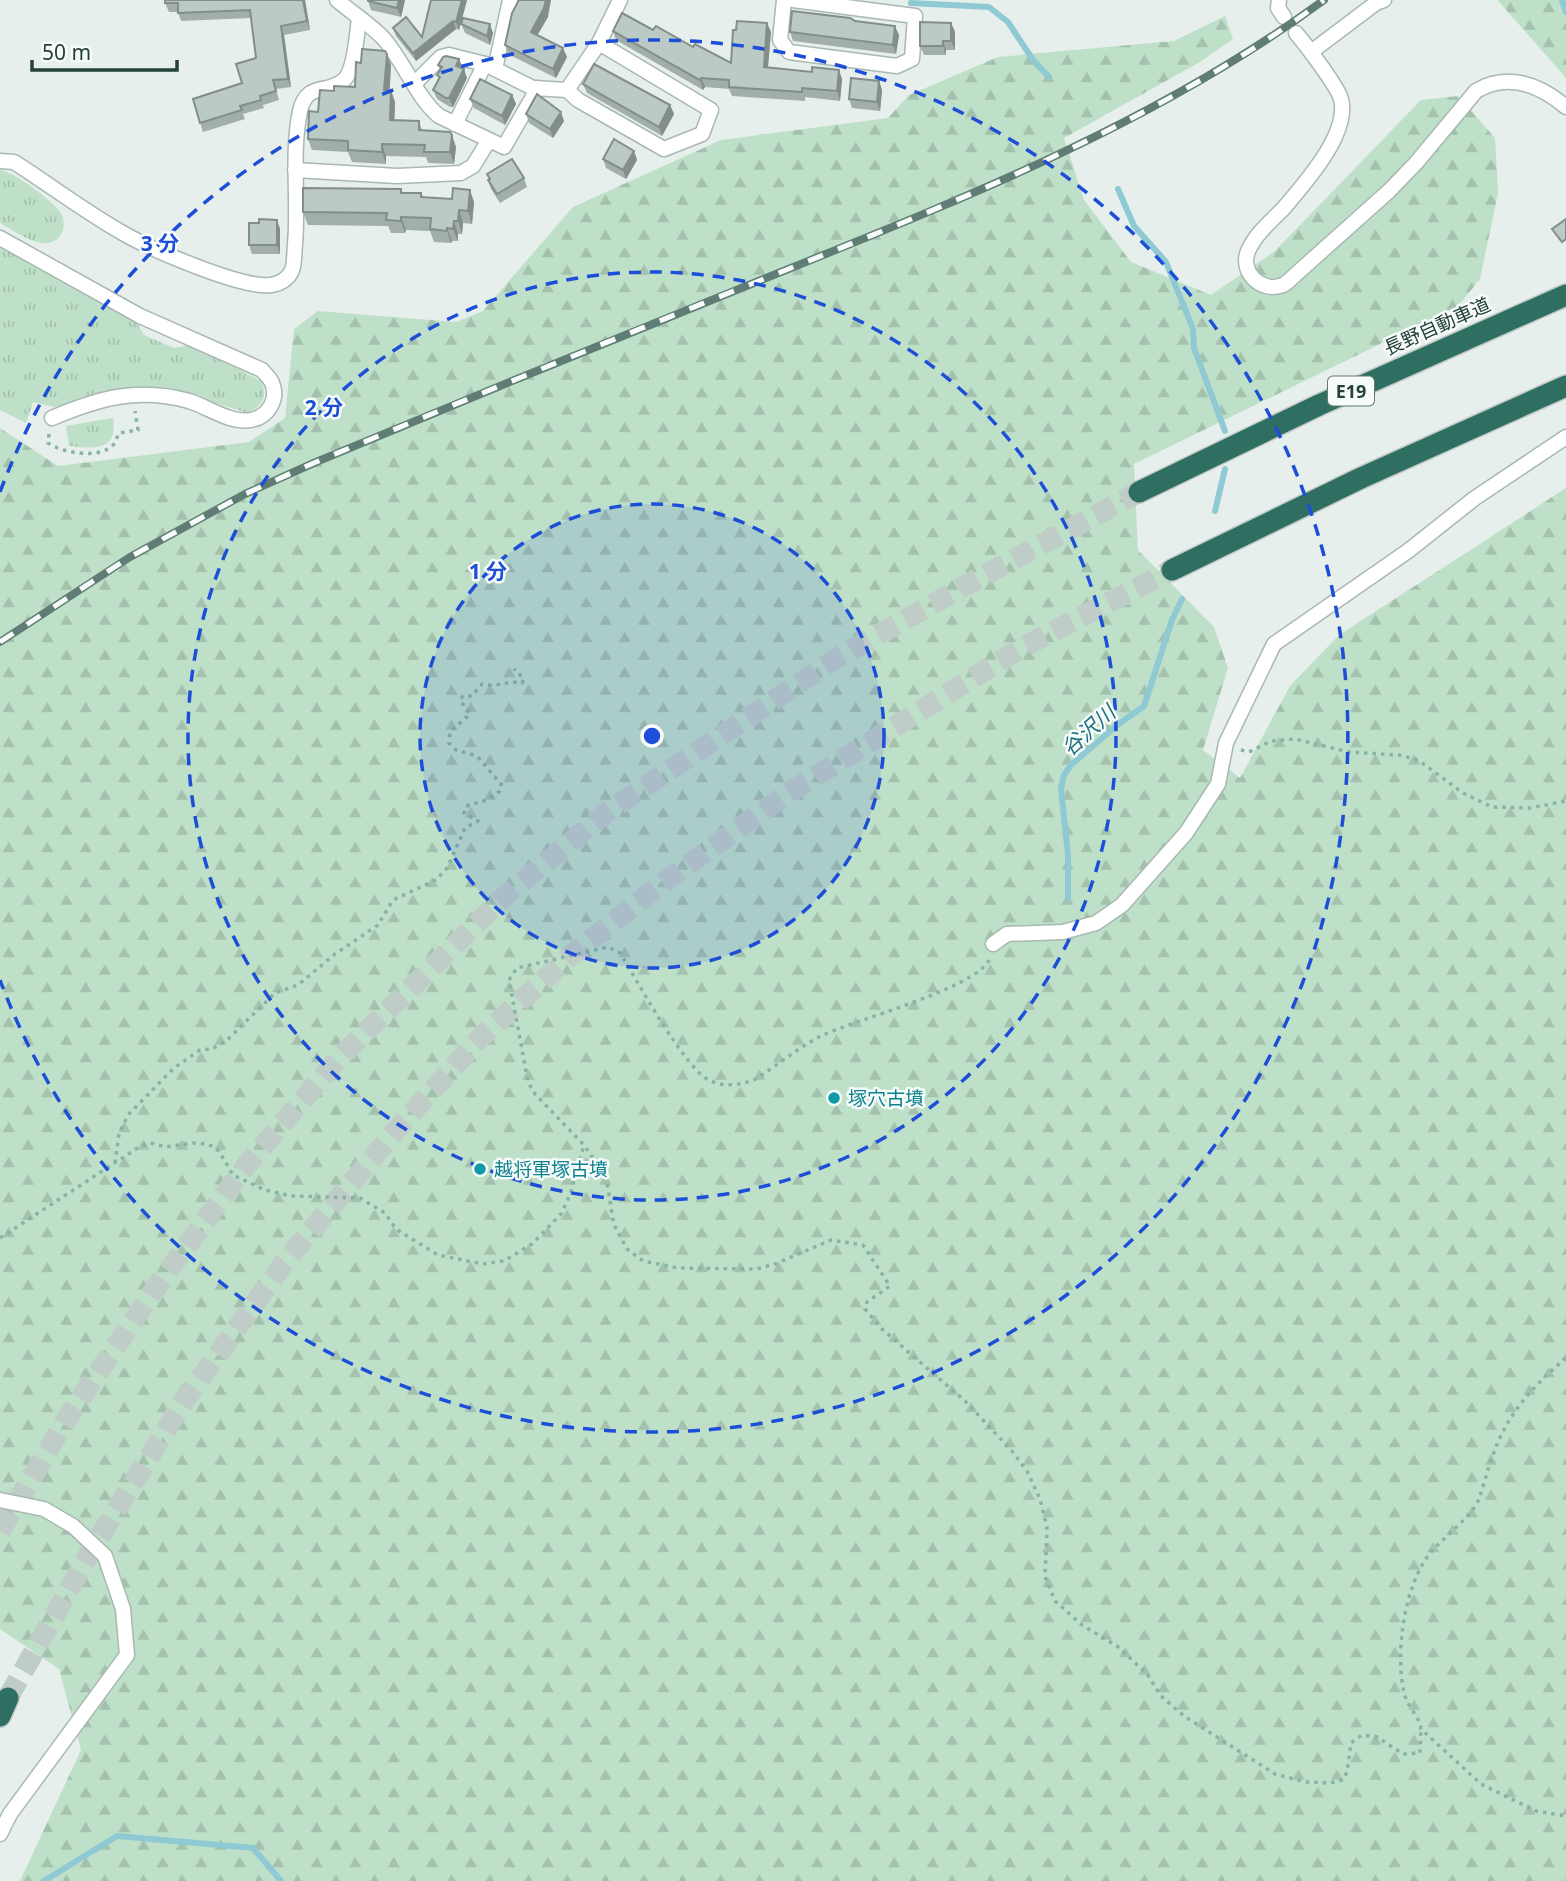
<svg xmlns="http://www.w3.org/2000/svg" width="1566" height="1881" font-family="'Noto Sans','Noto Sans JP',sans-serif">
<defs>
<pattern id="forest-firs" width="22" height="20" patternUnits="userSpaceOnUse" patternTransform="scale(1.75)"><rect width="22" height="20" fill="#bfe0c8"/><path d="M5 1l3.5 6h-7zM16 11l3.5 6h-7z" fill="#a4c1ad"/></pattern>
<pattern id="park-tufts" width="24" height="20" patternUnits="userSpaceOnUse" patternTransform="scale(1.75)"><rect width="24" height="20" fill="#bfe0c8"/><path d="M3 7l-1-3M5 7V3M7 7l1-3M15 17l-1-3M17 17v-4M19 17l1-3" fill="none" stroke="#a4c1ad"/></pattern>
</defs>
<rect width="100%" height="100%" fill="#e6efeb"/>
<!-- forest -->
<g fill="url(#forest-firs)">
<path d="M1498,0H1566V78L1500,3Z"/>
<path d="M1225,16L1233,39L1200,62L1064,138L1084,200L1131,262L1211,295L1274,252L1421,100L1458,96L1495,138L1498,193L1480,279L1458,306L1134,464L1138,550L1214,627L1228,668L1203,750L1240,778L1290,686L1339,635L1566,488V1881H20L81,1750L59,1669L0,1629V428L58,466L249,442L285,418L294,329L318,311L456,322L483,311L573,207L721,140L888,118L909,95L998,57L1174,41Z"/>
</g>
<!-- park -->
<g fill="url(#park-tufts)">
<path d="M0,170C13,171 56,203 62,215C65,222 64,230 60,236C45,255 15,231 0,223Z"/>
<path d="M0,247L136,321L144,335L174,348L191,345L261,381C269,397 261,407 247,413L184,393L137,388L81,397L64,406L54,407L33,402L26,423L0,410Z"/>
<path d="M113,418C118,451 95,449 69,446L66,426Z"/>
</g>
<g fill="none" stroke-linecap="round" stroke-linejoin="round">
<!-- stream -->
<g stroke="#8ec9d4" stroke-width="6">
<path d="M1562,0L1566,12"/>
<path d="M911,3L989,7L1008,22L1033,60L1049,77"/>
<path d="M1118,189L1134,226L1166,262L1193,329L1194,348L1225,431"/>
<path d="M1215,511L1225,469"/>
<path d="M1068,899V855L1061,789L1064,775L1071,765L1116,726L1144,706L1172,620L1182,599"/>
<path d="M44,1881L117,1836L253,1848L281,1881"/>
</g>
<!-- motorway-tunnel -->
<g stroke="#bfccc8" stroke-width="21" stroke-dasharray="21 10" stroke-linecap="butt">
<path d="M0,1531L64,1423L154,1290L245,1167L338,1059L506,895L607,812L837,658L977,579L1139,492"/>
<path d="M8,1698L89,1554L184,1401L284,1263L396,1130L480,1038L569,957L665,881L790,792L1021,648L1172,570"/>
</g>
<!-- minor casing -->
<g stroke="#a8b8b2" stroke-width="17">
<g id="minor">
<path d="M337,0C352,13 371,25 384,39C404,62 417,98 439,116L504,147L538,88"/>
<path d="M784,0L780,40L789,52L897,66L912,59L915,16L793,0"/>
<path d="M1279,0L1278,8L1284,17"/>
<path d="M1296,33C1306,45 1338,87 1341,99C1350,134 1304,184 1283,209C1271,221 1256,234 1249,249C1238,270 1260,294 1283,285C1287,283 1292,278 1295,275L1389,191L1416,163L1476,91C1508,72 1540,85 1566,107"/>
<path d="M1311,52L1376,3L1384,0"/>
<path d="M495,69L510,0"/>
<path d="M415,83L441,57L449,55L485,64L533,88L567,90L599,43L620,0"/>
<path d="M567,90L578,100L664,149L702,134L711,110L599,43"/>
<path d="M455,124L485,64"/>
<path d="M0,161L14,162C50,185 84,211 121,232C148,248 242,289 271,285C279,284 289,279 292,270C295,263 294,252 295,244C299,200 291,155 300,111C307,81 327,95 344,80C355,70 357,33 359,18"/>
<path d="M295,170L397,176L461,173L473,166L489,140"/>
<path d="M0,238L140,316L262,370C265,374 270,378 272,383C279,399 268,417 251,420C231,424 208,407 189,401C138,387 99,398 52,418"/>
<path d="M993,944L1007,934L1063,932L1096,923L1122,905L1186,833L1218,784L1226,743L1274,644L1408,551L1475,498L1566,437"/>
<path d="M0,1500L44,1509L73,1526L105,1556L123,1609L127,1655L10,1814L0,1834"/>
</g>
</g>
<!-- motorway casing -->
<g stroke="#c2cac8" stroke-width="24">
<g id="motorway">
<path d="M1139,492L1319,405L1566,295"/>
<path d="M1172,570L1361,478L1566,386"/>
<path d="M0,1716L8,1698"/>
</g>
</g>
<!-- path -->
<g stroke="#86b3a5" stroke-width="3.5" stroke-dasharray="3.5 5" stroke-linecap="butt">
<path d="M49,434L48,443C63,453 100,460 114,444C116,441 117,437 119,433L138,430L135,411"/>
<path d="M1241,750L1249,752L1271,741L1295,739L1349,752L1399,755L1418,760L1463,793L1492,807L1530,808L1566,801"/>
<path d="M989,960C975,989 853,1020 819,1037C797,1049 777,1065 756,1079C741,1085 724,1088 709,1080C684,1068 637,980 620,953L608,947L517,968L509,980L528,1082L535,1094L584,1145L606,1177L614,1225L627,1249L643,1261L678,1268L756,1269L775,1264L831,1240L863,1245L890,1286L867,1302L865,1309L882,1329L965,1401L1012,1451L1027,1471L1040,1499L1047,1527L1045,1577L1055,1601L1082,1625L1117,1646L1147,1674L1161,1696L1184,1716L1275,1774L1305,1782L1330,1783L1343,1780L1347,1772L1351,1743L1362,1735L1377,1737L1403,1754L1420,1753L1421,1729"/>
<path d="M115,1163L119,1134L128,1115L174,1068L200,1050L212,1049L226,1041L275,993L298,985L335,954L378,925L393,900L436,880L447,868L465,828L478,821L464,813L466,806L487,800L500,791L501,784L477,756L456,750L449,743L450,732L470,714L460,700L463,696H472L482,684C500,688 506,680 522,683L524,679L514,669"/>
<path d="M0,1238L139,1147L150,1143L166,1147L193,1143L208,1144L219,1151L233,1175L265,1190L291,1196L360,1198L385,1213L396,1229L438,1255L483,1264L504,1261L532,1244L561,1214L570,1195L584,1145"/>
<path d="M1566,1358C1534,1385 1507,1414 1493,1455C1487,1470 1484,1486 1478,1501C1472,1516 1443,1538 1431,1552C1404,1584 1394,1656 1405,1696C1409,1708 1419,1716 1421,1729L1481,1784L1536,1811L1566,1816"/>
</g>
<!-- minor -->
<use href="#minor" stroke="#fff" stroke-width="14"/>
<!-- motorway -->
<use href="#motorway" stroke="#2f6f62" stroke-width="21"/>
<!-- rail casing -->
<g stroke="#5f7d75" stroke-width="8">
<path id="rail" d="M0,642L130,557L245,494L316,462C469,398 622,336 776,274C965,198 1158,122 1324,0"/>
</g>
<!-- rail -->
<use href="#rail" stroke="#f7fbf9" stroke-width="5" stroke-dasharray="16" stroke-linecap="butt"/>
</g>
<!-- wall -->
<g fill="#a1aea9">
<path d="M305,0L310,30L284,35L291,87L276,89L279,100L263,105L264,108L243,114L245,119L203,132L193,99L242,83L256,58L251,18L181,21L178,12H169L165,3Z"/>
<path d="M405,0L401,17L371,10L368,1Z"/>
<path d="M467,0L459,30L456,29L416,61L396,36L393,28L422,37Z"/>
<path d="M548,17L537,35L567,57L556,78L508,54L505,45Z"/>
<path d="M855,21L899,35L896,54L793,41L790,32Z"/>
<path d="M951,23L955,32V50H946V55H924L920,46Z"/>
<path d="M461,24L493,33L490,45L465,33Z"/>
<path d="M653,30L731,63L771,32L768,68L842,79L840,101L805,97V101L732,96L729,89L705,87L703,90L616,40L613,31Z"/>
<path d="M387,54L391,65L389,90L395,102L394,120L419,121L422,130L456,147L454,164L428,163L426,157L386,156V164L352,162L348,152L312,150L308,139L318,112L334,91L355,87Z"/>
<path d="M438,65L467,78L453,107H450L437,99L433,90L439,79L437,75L440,70Z"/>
<path d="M879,81L882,90L880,111L852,108L849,99Z"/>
<path d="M583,84L670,105L674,114L662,136L587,93Z"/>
<path d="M512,95L516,104L505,125L474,108L470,99Z"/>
<path d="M526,114L564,121L553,138L529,123Z"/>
<path d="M634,151L637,160L626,179L606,168L603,159Z"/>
<path d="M487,174L524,178L527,187L500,203L491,189L488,180H489Z"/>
<path d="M401,189L403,193H421L423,197L474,202L472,224L463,223L462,234H458V241H452L451,243L434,242L430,231L406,230L405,233H391L388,226L308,225L303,212Z"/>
<path d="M277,220L280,229V254H252L249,245L259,223Z"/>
</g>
<!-- shaded-wall -->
<g fill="#838d89">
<path d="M303,0H305L310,30L307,21Z"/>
<path d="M399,0H405L401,17L397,8Z"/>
<path d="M462,0H467L459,30L456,22Z"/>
<path d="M546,0H551L548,17L534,41L531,32Z"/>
<path d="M453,21L456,29L416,61L413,53Z"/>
<path d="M767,23L771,32L767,76L764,67Z"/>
<path d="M951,23L955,32V50L951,41Z"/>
<path d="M490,24L493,33L490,45L487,36Z"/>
<path d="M281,26L284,35L291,87L288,79Z"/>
<path d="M895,26L899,35L896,54L893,45Z"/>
<path d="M943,41L946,50V55L943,46Z"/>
<path d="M563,48L567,57L556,78L553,69Z"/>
<path d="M387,54L391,65L389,102L384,90Z"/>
<path d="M459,59L463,68L456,66Z"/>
<path d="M464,69L467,78L453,107L449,98Z"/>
<path d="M839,70L842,79L840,101L837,91Z"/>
<path d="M701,78L705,87L703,90L700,80Z"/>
<path d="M879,81L882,90L880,111L877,102Z"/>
<path d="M391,90L395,102L394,132L390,120Z"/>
<path d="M512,95L516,104L505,125L502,116Z"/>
<path d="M670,105L674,114L662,136L659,127Z"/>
<path d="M561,112L564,121L553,138L550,129Z"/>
<path d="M452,135L456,147L454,164L450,152Z"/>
<path d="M382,144L386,156V164L382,152Z"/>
<path d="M634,151L637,160L626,179L623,170Z"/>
<path d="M470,190L474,202L472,224L468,211Z"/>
<path d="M459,210L463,223L462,234L458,221Z"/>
<path d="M401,217L406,230L405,233L401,221Z"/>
<path d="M277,220L280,229V254L277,245Z"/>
<path d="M454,221L458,234V241L453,229Z"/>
<path d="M447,228L452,241L451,243L447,231Z"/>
</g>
<!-- building -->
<g fill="#bbcac4" stroke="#838d89" stroke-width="2">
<path d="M165,0H303L307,21L281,26L288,79L273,80L276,91L260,96L261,100L240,106L242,110L200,123L193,99L242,83L236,64L256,58L250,10L178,13V3H165Z"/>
<path d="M368,0H399L397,8L368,1Z"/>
<path d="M431,0H462L456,22L453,21L413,53L393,28L406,17L422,37Z"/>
<path d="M519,0H546L544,8L531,32L563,48L553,69L505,45L512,13Z"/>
<path d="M792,11L850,18L855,21L895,26L893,45L790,32Z"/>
<path d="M622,13L653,30L656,26L693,47L695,44L731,63L733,30H736L737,21L767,23L764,67L812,72V67L839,70L837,91L802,88V92L729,87V80L701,78L700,80L613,31Z"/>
<path d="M463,18L490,24L487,36L461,24Z"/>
<path d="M920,22L951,23V41H943V46H920Z"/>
<path d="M362,49L385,51L387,54L384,90H391L390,120L419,121V130L450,132L452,135L450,152H424L425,145L382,144V152L348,150V141L308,139L309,111L318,112L320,90L334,91V86L355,87L356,62L361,63Z"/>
<path d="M446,56L459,59L456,66L464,69L449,98H446L433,90L440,77L437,75L442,67L438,65L443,57Z"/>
<path d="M594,64L670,105L659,127L583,84Z"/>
<path d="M851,78L879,81L877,102L849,99Z"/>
<path d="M480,79L512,95L502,116L470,99Z"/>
<path d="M537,94L561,112L550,129L526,114Z"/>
<path d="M614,139L634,151L623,170L603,159Z"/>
<path d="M512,159L524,178L497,194L488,180L490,179L487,174Z"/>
<path d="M303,188L401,189V193H421V197L452,199L453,188L470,190L468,211L459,210L458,221H454L453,229L447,228V231L430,229L431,218L401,217V221L386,220L387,213L303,212Z"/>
<path d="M259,219L277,220V245H249V223H259Z"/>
<path d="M1566,219V239L1562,242L1552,229Z"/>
</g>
<!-- distance rings -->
<circle cx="652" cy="736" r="232" fill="#1d4ed8" fill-opacity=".12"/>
<g fill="none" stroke="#1d4ed8" stroke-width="3.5" stroke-dasharray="12 9">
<circle cx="652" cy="736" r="232"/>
<circle cx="652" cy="736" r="464"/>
<path d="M0 492A696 696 0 1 1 0 980"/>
</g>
<!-- markers -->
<g fill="#0f9aa8" stroke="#f7fbf9" stroke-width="2.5">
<circle cx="834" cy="1098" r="7"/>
<circle cx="480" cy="1169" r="7"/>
</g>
<g text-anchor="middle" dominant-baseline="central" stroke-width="5" stroke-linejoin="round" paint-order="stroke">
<!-- shield labels -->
<rect fill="#f7fbf9" stroke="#637a73" stroke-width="2" x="1328" y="376.5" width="46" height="29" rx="5"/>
<g font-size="18" font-weight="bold" fill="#24423a">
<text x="1351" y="391">E19</text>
</g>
<!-- street labels -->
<g font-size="19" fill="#24423a" stroke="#f7fbf9">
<text transform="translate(1437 326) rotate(-24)">長野自動車道</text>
</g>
<!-- culture labels -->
<g font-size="19" fill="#0d838f" stroke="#f7fbf9" text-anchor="start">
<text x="848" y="1098">塚穴古墳</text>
<text x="494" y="1169">越将軍塚古墳</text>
</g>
<!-- water labels -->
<g font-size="21" font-style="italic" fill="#1c6f80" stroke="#f7fbf9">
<text transform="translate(1088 730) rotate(-42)">谷沢川</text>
</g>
</g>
<circle cx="652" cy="736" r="10" fill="#1d4ed8" stroke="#f7fbf9" stroke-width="3.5"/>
<g font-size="21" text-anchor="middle" font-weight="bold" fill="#1d4ed8" stroke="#f7fbf9" stroke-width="5" stroke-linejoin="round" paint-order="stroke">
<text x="160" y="251">3 分</text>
<text x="324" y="415">2 分</text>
<text x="488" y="579">1 分</text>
</g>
<!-- scale -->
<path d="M32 60v10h145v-10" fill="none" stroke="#24423a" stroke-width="3.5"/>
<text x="42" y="60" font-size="21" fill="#24423a" stroke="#f7fbf9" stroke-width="5" paint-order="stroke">50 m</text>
</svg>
